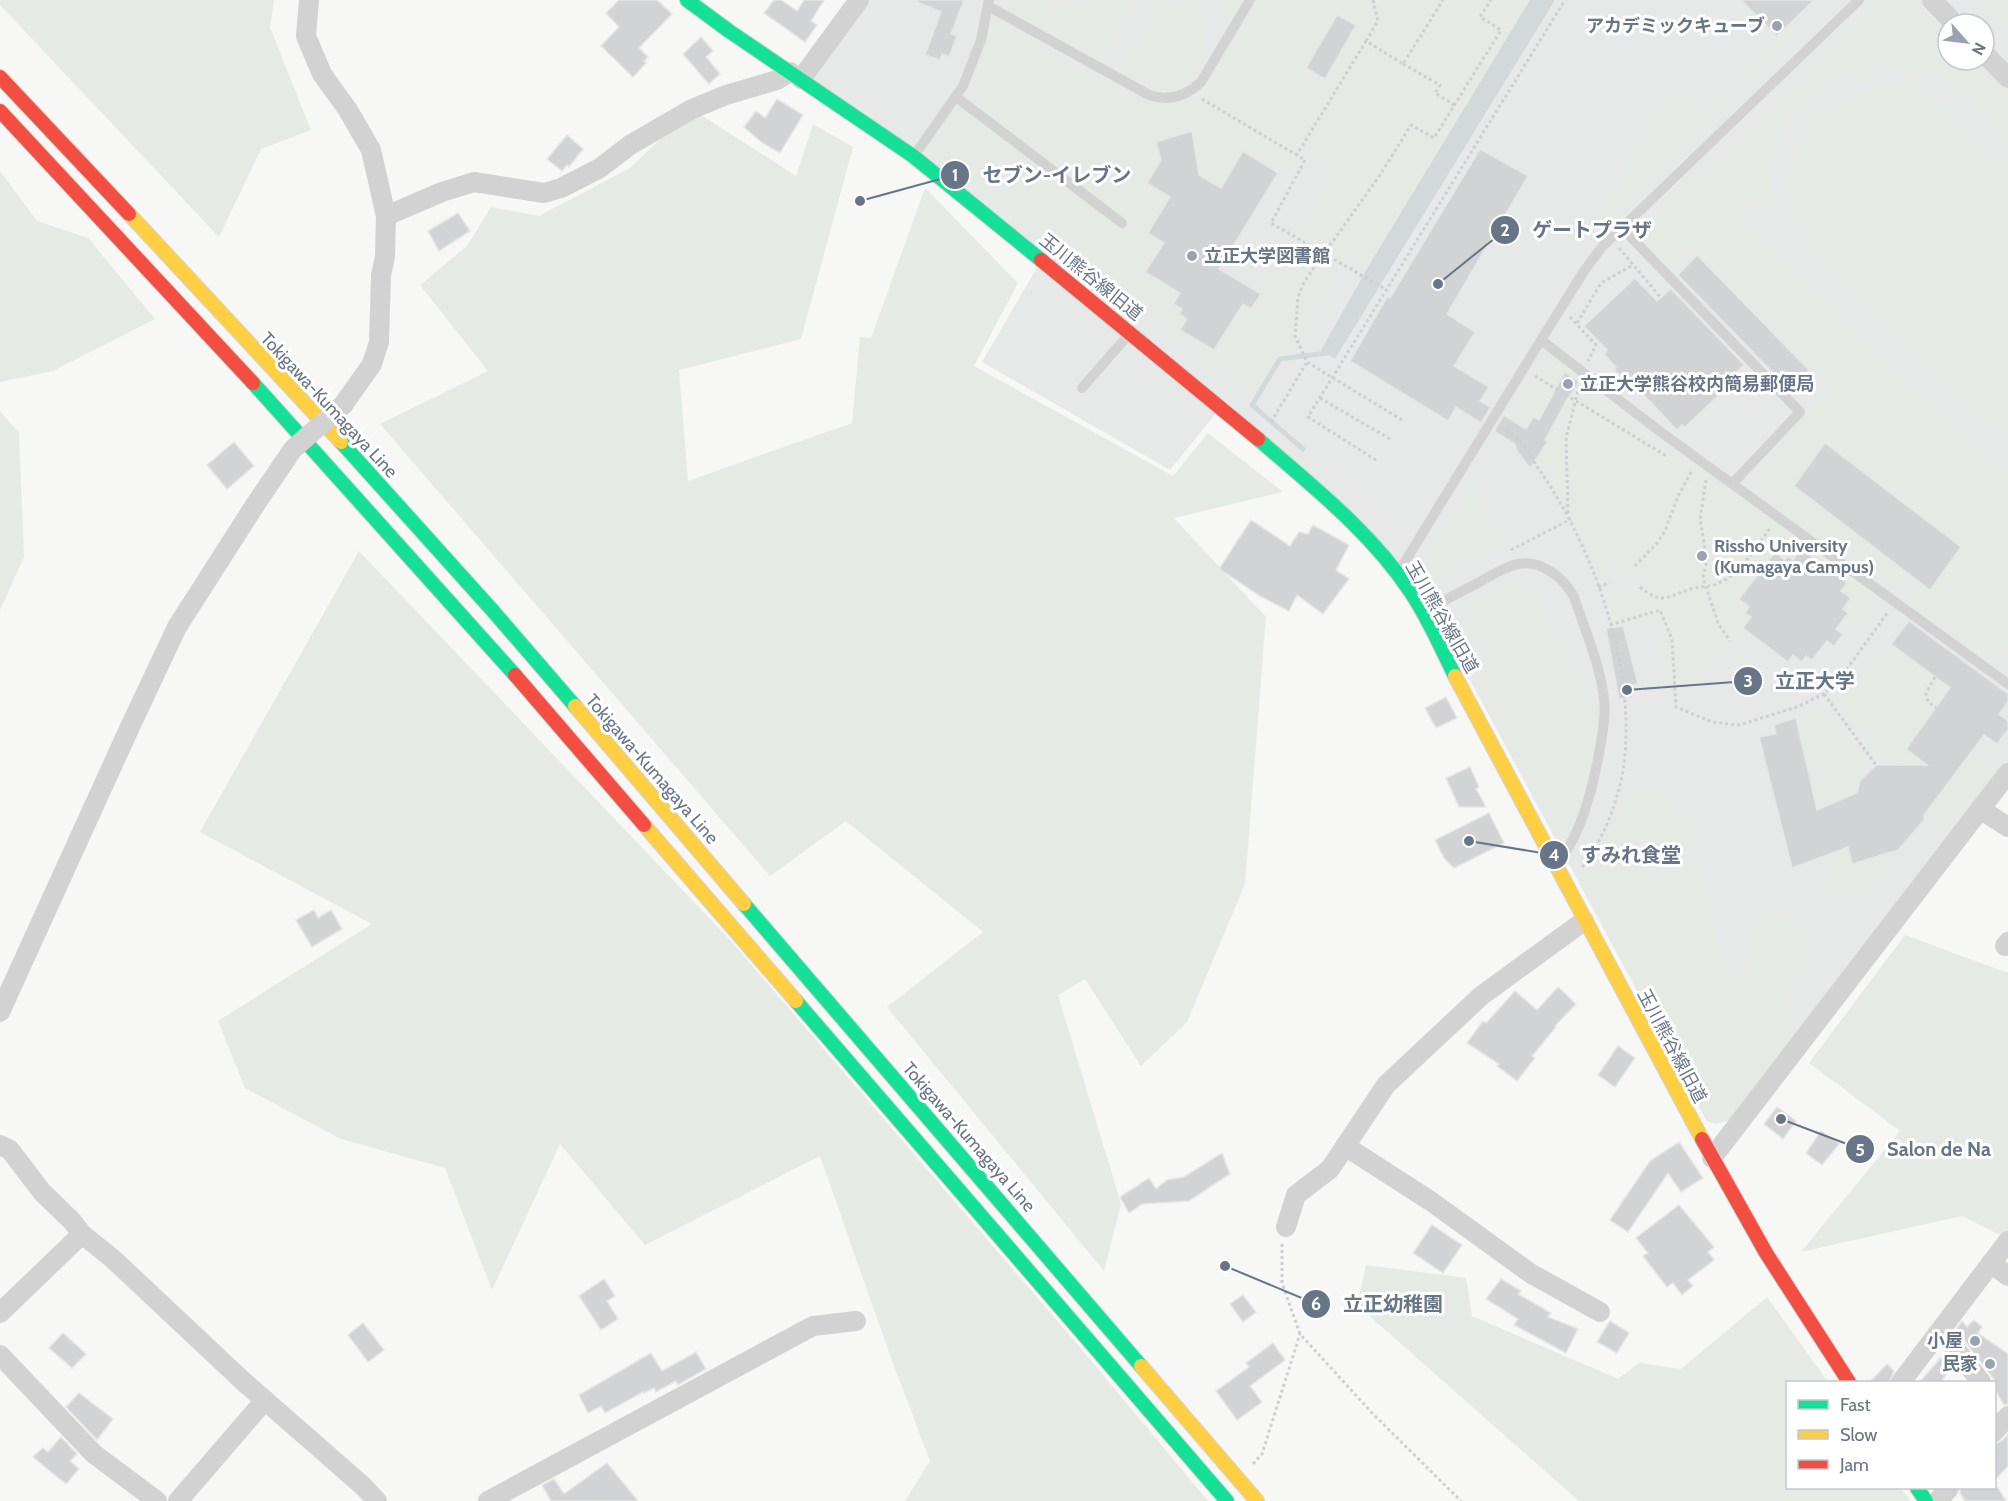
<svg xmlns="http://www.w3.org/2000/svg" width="2008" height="1501" font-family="Cabin,'Noto Sans JP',sans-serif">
<rect width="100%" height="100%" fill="#f7f7f6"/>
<!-- built -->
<path fill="#e7e9e9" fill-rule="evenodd" d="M847,0H2008V765L1732,1119L1716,1124L1707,1121L1441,626L1226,401L1170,470L982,362L1042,259L792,79ZM1948,24H1984V60H1948Z"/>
<!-- green -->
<g fill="#e6eae4" fill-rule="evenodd">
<path d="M0,0H274L270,28L311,130L261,149L219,237L0,5Z"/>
<path d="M1010,0H1050L1053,14L1115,0H1135L1104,65L1003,12Z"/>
<path d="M1178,0H1193L1198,3L1202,31L1208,49L1205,57L1187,88L1180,92L1165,94L1119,73L1156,9Z"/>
<path d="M1218,0H1244L1225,31L1217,19Z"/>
<path d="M1257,0H1530L1368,267L1344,253L1287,356L1258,396L1091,274L931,148L952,113H988L973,102L988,37L997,26L1035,42L1147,104L1199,103L1205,83ZM1192,132L1199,175L1221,188L1243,151L1290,178L1299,162L1289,156L1297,144L1335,165L1320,190L1324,193L1252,308L1243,304L1214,350L1181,330L1187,319L1179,314L1182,309L1173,304L1180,292L1146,272L1164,243L1148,233L1170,197L1147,182L1161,160Z"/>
<path d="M1830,0H1835L1774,62L1764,53L1770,47L1734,10L1743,15L1749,8L1777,36L1798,16L1805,24Z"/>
<path d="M1885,0H1914L1948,35V60H1973L2008,96V140C1978,110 1950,77 1906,66C1888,62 1865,66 1848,73C1792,97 1760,144 1772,206L1760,196L1740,214L1835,307L1997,477L2008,468V650L1997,665L1748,484L1831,386L1692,247L1672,266L1638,231ZM1825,443L1961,547L1930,589L1794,486Z"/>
<path d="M1982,0H2008V25Z"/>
<path d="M1759,60L1767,68L1743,90L1736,83Z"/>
<path d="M1880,86C1905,89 1925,94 1946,109L2008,172V432L1984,418L1971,406L1807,239C1779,190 1784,137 1833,105C1848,95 1862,89 1880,86Z"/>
<path d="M1731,89L1737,95L1718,115L1711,107Z"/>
<path d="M1676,93L1699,118L1706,113L1713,119L1606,226L1598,214L1667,104Z"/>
<path d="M692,109L796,176L813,124L853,147L801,339L679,370L688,481L852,423L860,337L871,338L925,188L1018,283L974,366L1173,476L1208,433L1283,492L1174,518L1266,617L1245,884L1187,1022L1141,1066L1085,979L1058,995L1121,1204L1104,1271L887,1007L983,932L846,821L770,876L380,424L488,371L420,285L467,246L491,207L539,216L630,168Z"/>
<path d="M0,171L37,221L88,238L155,319L53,371L0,382Z"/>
<path d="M1559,357L1656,442L1689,462L1703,467L1770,518L1880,596L1859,627L1845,617L1848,613L1843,609L1841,591L1847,583L1802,549L1793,560L1788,556L1785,560L1774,552L1739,599L1749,607L1745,613L1751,617L1717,654L1670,716L1663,653L1656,621L1617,627C1601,567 1574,509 1537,458L1548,442L1540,436L1554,394L1539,420L1526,429L1509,418L1547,358ZM1565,373L1579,382L1571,395L1557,386ZM1623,563C1630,563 1636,564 1640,570C1658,600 1593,606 1613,569Z"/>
<path d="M0,411L19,433L24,557L0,610Z"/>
<path d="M1473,481L1505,543L1429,584L1420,568Z"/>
<path d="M359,551L731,941L1088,1357L1208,1501H905L930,1461L891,1358L820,1156L645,1245L560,1144L492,1290L445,1168L341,1139L245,1088L218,1021L372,924L200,832Z"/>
<path d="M1510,580L1529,585L1596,711V735L1592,769L1578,813L1562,844L1446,620Z"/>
<path d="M1891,644L1950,688L1906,748L1929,766L1908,794L1929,809L1970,754L1992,774L1946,832L1924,820V815L1894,789L1903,761L1879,760L1864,740L1867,738L1863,732L1859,734L1843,712L1845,710L1839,702L1837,704L1832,696L1848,679L1860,684Z"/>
<path d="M1819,708L1829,713L1867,764L1856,780L1857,793L1837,802L1852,864L1898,850L1858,895L1856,889L1839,905L1796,718Z"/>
<path d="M1626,791L1673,793L1724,958L1733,980L1758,972L1748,926L1776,913L1785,914L1818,941L1776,1001L1804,1026L1732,1119L1716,1124L1707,1121L1578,880C1601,854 1613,823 1626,791Z"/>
<path d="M1905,935L2008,973V1239L1962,1216L1801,1252L1900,1131L1809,1063Z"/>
<path d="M1366,1265L1466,1278L1472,1316L1618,1379L1639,1363L1681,1369L1767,1297L1828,1382H1788V1488H1901L1911,1501H1579L1357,1305Z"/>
</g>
<!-- water -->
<path fill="#d3d8db" d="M1530,0H1555L1335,359L1321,350L1368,267Z"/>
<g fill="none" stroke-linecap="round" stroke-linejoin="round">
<!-- stream -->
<path stroke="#d3d8db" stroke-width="5" d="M1303,449L1252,405L1280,359L1327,353L1330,348"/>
</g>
<!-- building -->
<g fill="#d2d3d4" stroke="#e6e6e6" stroke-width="1.5">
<path d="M619,0H657L672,14L639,48L648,57L644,61L646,63L633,77L601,46L619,27L606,13Z"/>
<path d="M774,0H781L797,11L804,0H824L811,21L817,25L805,42L764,13Z"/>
<path d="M913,0H964L951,34L957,36L949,57L942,54L940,60L925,55L941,12Z"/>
<path d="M1741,0H1814L1777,36Z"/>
<path d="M1337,15L1356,25L1325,79L1306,68Z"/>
<path d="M701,37L713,51L706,57L720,74L709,84L683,54Z"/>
<path d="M777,99L803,115L780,153L761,142L744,127L756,111L765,118Z"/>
<path d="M1192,131L1199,175L1221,188L1243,151L1278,173L1219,269L1261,294L1251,309L1243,304L1214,350L1180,330L1187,319L1179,314L1182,309L1173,304L1180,293L1145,272L1164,243L1148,233L1170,197L1147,183L1161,160L1156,142Z"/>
<path d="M567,135L583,149L569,167L567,165L562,171L547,159Z"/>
<path d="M1480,149L1528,176L1447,314L1475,332L1454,366L1489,387L1480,401L1491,407L1481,423L1456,407L1448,421L1350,361L1387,297L1390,298Z"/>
<path d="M458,213L470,231L439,251L428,231Z"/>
<path d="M1697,255L1809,370L1789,389L1678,275Z"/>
<path d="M1635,278L1657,301L1671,289L1744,365L1715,392L1718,396L1684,428L1682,425L1677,430L1643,394L1640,397L1614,369L1616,367L1604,354L1607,350L1584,326Z"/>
<path d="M1565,372L1579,382L1571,395L1570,394L1545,440L1548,441L1530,468L1517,451L1515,444L1494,431L1504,415L1526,429L1533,417L1539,420Z"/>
<path d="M234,442L254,466L227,489L207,465Z"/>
<path d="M1825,443L1961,547L1930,590L1794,486Z"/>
<path d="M1251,520L1290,546L1299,532L1308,534L1313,525L1349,545L1336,570L1349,579L1323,614L1297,595L1289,611L1260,596L1219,569Z"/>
<path d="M1801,549L1847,583L1841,591L1851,598L1843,609L1848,613L1836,629L1843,634L1834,646L1827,641L1812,660L1806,656L1802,662L1793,655L1788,662L1743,628L1751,617L1745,613L1749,607L1739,599L1775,552L1785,560L1788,556L1793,560Z"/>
<path d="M1909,621L2008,694V702L1999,714L2008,721V730L1997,744L1984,735L1924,815V820L1898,850L1852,864L1848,847L1792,868L1759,737L1776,734L1774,725L1796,718L1817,810L1857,793L1860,781L1876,765H1927L1906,749L1950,688L1891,644Z"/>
<path d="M1623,626L1638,684L1631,685L1633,697L1619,699L1606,628Z"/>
<path d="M1446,697L1457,718L1436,728L1425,708Z"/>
<path d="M1470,767L1479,787L1476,789L1486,807H1459L1446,778Z"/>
<path d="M1489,813L1504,843L1454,868L1444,858L1435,840Z"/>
<path d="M314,910L318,918L331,910L342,929L312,947L296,920Z"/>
<path d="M1558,987L1576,1004L1555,1026L1556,1027L1532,1056L1535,1058L1517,1081L1497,1066L1499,1064L1467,1043L1483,1021L1486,1023L1515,991L1537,1010Z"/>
<path d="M1618,1046L1635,1058L1615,1087L1598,1075Z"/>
<path d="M1777,1107L1796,1121L1783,1139L1764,1124Z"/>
<path d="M1821,1131L1839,1144L1822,1165L1806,1153Z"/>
<path d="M1679,1142L1703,1178L1681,1192L1668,1173L1628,1232L1610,1220L1650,1161Z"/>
<path d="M1222,1153L1230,1174L1189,1201L1142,1204L1129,1213L1120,1197L1149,1178L1156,1189L1167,1180L1184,1177Z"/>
<path d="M1679,1205L1714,1247L1708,1252L1714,1260L1688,1280L1693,1286L1682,1295L1673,1283L1667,1287L1643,1256L1648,1253L1636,1238Z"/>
<path d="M1432,1225L1462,1245L1443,1273L1413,1253Z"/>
<path d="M604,1279L615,1296L607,1301L618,1319L601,1330L579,1296Z"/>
<path d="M1501,1279L1521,1291L1518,1294L1551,1313L1548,1317L1578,1329L1566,1353L1514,1325L1518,1319L1486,1299Z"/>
<path d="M1243,1295L1256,1312L1243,1322L1230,1304Z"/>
<path d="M1974,1320L1982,1327L1978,1333L2008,1354V1404L2004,1405L1995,1389L1994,1379L1956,1330L1962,1321L1967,1327Z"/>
<path d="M1610,1321L1629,1333L1617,1353L1597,1342Z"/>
<path d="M363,1323L384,1350L368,1362L348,1335Z"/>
<path d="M63,1333L86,1354L72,1368L49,1348Z"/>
<path d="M1273,1343L1285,1360L1250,1386L1262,1402L1237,1420L1216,1391L1249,1367L1246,1363Z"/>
<path d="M696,1352L706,1369L678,1385L676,1381L656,1392L654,1388L644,1393L643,1392L605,1413L601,1406L588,1413L579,1395L651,1353L662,1371Z"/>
<path d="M1944,1354L1953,1365L1940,1383H1919Z"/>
<path d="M1887,1364L1894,1371L1889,1383H1869Z"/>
<path d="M79,1393L113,1419L97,1440L66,1407Z"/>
<path d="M2008,1434V1466L1995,1480V1444L2003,1440Z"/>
<path d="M61,1437L77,1454L70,1461L79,1469L66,1484L33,1457L43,1448L48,1452Z"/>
<path d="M607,1463L638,1501H551L542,1485L554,1479L564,1494Z"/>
<path d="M1961,1488H1998L2006,1501H1965L1960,1493Z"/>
</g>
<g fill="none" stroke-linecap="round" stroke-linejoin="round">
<!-- fast casing -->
<g stroke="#d3d4d5" stroke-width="16">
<g id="fast">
<path d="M687,0L729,31L913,156L1041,260"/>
<path d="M253,383L515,675"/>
<path d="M1258,439C1312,486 1370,531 1410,591C1428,617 1441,648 1455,676"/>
<path d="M341,442L493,611L575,706"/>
<path d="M744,904L1141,1366"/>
<path d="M796,1001L1227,1501"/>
<path d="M1917,1488L1926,1501"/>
</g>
</g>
<!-- slow casing -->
<g stroke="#d3d4d5" stroke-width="16">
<g id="slow">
<path d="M129,214L341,442"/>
<path d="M1455,676L1702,1139"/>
<path d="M575,706L744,904"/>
<path d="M644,825L796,1001"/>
<path d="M1141,1366L1257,1501"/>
</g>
</g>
<!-- jam casing -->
<g stroke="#d3d4d5" stroke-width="16">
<g id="jam">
<path d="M0,77L129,214"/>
<path d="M0,111L253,383"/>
<path d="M1041,260L1258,439"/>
<path d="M515,675L644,825"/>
<path d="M1702,1139L1766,1253L1849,1382"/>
</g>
</g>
<!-- path -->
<g stroke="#cecfd0" stroke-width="3" stroke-dasharray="3 3" stroke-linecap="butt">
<path d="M1366,41L1378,21L1373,0"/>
<path d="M1403,64L1440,85L1435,93L1454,105"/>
<path d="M1202,99L1305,160L1271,223L1387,290"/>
<path d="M1296,156L1366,41L1403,64L1443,0"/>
<path d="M1594,220L1603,230"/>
<path d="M1619,248L1661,298"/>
<path d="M1570,317L1596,345L1588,361"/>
<path d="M1577,323L1601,283L1633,265"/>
<path d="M1535,376L1668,457"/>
<path d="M1320,398L1390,439"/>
<path d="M1402,420L1307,362L1295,336L1298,297L1304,282L1380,175L1411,125L1434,138L1501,30L1480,17L1491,0"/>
<path d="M1271,422L1307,362"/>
<path d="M1501,427C1507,432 1515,435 1520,441C1528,449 1533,462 1540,471C1590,542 1628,648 1626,735C1626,781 1610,830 1582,867"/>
<path d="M1376,460L1308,417L1565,0"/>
<path d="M1706,480L1700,519L1707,560L1703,578L1718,623L1730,641"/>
<path d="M1568,513L1566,438L1579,387"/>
<path d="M1511,550L1571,519"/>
<path d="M1635,566L1658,542L1665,531L1678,496L1692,471"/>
<path d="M1598,587L1610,583"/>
<path d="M1640,587C1661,604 1666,598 1687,590C1698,586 1709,588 1719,583C1738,576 1758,545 1770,528"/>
<path d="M1610,625L1660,610L1672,639L1676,707L1712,722L1739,725L1797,707L1824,694L1842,676L1888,612"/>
<path d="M1935,677L1926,693L1928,702L1936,708"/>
<path d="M1824,694L1876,765"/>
<path d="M1282,1244V1283L1300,1334L1373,1414L1461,1501"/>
<path d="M1253,1464L1262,1454L1300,1334"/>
</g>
<!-- lane -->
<g stroke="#d2d2d3" stroke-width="10">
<path d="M988,6L1149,95C1169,102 1186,96 1201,82L1250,0"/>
<path d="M956,97L1122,223"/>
<path d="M914,156L963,86L981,40L989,0"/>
<path d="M1622,228L1800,412L1733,483"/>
<path d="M1541,340L1658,430L2008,684"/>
<path d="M1082,388L1130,333"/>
<path d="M1398,573L1541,340L1584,271L1602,247L1859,0"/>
<path d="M1423,612C1440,603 1458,593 1476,584C1489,577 1503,567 1518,564C1541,559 1564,578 1574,597C1585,630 1600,664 1604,699C1606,717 1602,736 1599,754C1591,794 1582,832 1557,865"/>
</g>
<!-- street -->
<g stroke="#d2d2d3" stroke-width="20">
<path d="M309,0L306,36L322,74L348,110L371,150L386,216L385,257L381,275L379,342L372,364L343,405"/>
<path d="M1932,0L1955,24"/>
<path d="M1984,53L2008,78"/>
<path d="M801,79L859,0"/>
<path d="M386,216L442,192L474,182L544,193L561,188L600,168L630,145L692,109L726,95L777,80L790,72"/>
<path d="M1980,809L2008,827"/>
<path d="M2005,946L2008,942"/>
<path d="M0,1012L129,729L177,627L255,505"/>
<path d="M0,1145L10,1150L42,1192L72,1221L82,1234L113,1259L244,1382L363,1486L377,1501"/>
<path d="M1345,1146L1432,1202L1530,1273L1600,1312"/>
<path d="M1712,1158L2008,773"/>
<path d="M1286,1227L1296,1195L1330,1169L1386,1085L1481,996L1584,921"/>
<path d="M1991,1263L2008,1276"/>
<path d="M0,1313L82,1234"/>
<path d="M1941,1330L1981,1382"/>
<path d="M0,1355L94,1454L157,1501"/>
<path d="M1901,1382L2008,1241"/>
<path d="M1994,1432L2008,1416"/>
<path d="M178,1501L265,1400"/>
<path d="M488,1501L813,1326L856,1321"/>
<path d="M1938,1501L1949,1488"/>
</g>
<!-- fast -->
<use href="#fast" stroke="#16e098" stroke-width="14"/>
<!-- slow -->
<use href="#slow" stroke="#ffcf43" stroke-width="14"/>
<!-- jam -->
<use href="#jam" stroke="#f24e42" stroke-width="14"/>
<!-- street-bridge -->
<path stroke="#d2d2d3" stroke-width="20" d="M255,505L293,449L343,405"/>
</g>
<!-- markers -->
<g fill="#99a2ae" stroke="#fff" stroke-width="2">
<circle cx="1777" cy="26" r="6"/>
<circle cx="1192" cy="256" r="6"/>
<circle cx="1568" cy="384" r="6"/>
<circle cx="1702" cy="556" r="6"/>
<circle cx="1975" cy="1341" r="6"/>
<circle cx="1990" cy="1364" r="6"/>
</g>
<g text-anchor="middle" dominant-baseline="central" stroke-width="6" stroke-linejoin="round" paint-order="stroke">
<!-- poi labels -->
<g font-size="18" font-weight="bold" fill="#677587" stroke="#fff" text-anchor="end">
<text x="1765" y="26">アカデミックキューブ</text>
<text x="1204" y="256" text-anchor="start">立正大学図書館</text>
<text x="1580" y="384" text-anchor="start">立正大学熊谷校内簡易郵便局</text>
<text x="1714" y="546" text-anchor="start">Rissho University<tspan x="1714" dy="21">(Kumagaya Campus)</tspan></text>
<text x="1963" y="1341">小屋</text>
<text x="1978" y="1364">民家</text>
</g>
<!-- street labels -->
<g font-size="18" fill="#677587" stroke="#fff">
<text transform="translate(1091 277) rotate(39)">玉川熊谷線旧道</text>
<text transform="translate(329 405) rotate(47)">Tokigawa-Kumagaya Line</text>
<text transform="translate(1442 617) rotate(60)">玉川熊谷線旧道</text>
<text transform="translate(652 769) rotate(49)">Tokigawa-Kumagaya Line</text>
<text transform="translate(1672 1046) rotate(62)">玉川熊谷線旧道</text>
<text transform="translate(969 1137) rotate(49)">Tokigawa-Kumagaya Line</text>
</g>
</g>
<!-- callouts -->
<path fill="none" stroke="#677587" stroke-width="2" d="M860 201L955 175M1438 284L1505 230M1627 690L1748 681M1469 841L1554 855M1781 1119L1860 1149M1225 1266L1316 1304"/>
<g fill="#677587" stroke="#fff" stroke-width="2">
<circle cx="860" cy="201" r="6"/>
<circle cx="1438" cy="284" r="6"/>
<circle cx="1627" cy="690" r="6"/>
<circle cx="1469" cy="841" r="6"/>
<circle cx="1781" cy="1119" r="6"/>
<circle cx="1225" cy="1266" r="6"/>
<circle cx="955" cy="175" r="15"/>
<circle cx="1505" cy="230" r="15"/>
<circle cx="1748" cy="681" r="15"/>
<circle cx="1554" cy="855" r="15"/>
<circle cx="1860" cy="1149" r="15"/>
<circle cx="1316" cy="1304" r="15"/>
</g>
<g font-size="18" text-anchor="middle" font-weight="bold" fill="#fff">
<text x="955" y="181">1</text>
<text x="1505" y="236">2</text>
<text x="1748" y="687">3</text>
<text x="1554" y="861">4</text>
<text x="1860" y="1156">5</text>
<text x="1316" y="1310">6</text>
</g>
<g font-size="20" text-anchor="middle" font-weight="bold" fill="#677587" stroke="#fff" stroke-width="6" stroke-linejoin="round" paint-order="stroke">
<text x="1057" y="182">セブン-イレブン</text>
<text x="1592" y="237">ゲートプラザ</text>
<text x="1815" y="688">立正大学</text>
<text x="1631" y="862">すみれ食堂</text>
<text x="1939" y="1156">Salon de Na</text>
<text x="1393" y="1311">立正幼稚園</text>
</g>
<!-- legend -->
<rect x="1786" y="1381" width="210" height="108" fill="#ffffff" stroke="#c2c8cf" stroke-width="1.5"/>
<rect x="1798" y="1400" width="30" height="9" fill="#16e098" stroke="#c2c8cf" stroke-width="1.5"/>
<text x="1840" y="1411" font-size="18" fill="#677587">Fast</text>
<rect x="1798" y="1430" width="30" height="9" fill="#ffcf43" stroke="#c2c8cf" stroke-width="1.5"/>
<text x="1840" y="1441" font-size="18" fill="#677587">Slow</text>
<rect x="1798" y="1460" width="30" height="9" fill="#f24e42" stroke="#c2c8cf" stroke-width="1.5"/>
<text x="1840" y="1471" font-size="18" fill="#677587">Jam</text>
<!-- north arrow -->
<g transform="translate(1966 42) rotate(118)"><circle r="28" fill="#ffffff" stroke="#c2c8cf" stroke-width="1.5"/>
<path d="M0-4.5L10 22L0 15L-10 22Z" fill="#99a2ae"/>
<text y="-9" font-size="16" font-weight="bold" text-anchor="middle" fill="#677587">N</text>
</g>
</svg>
